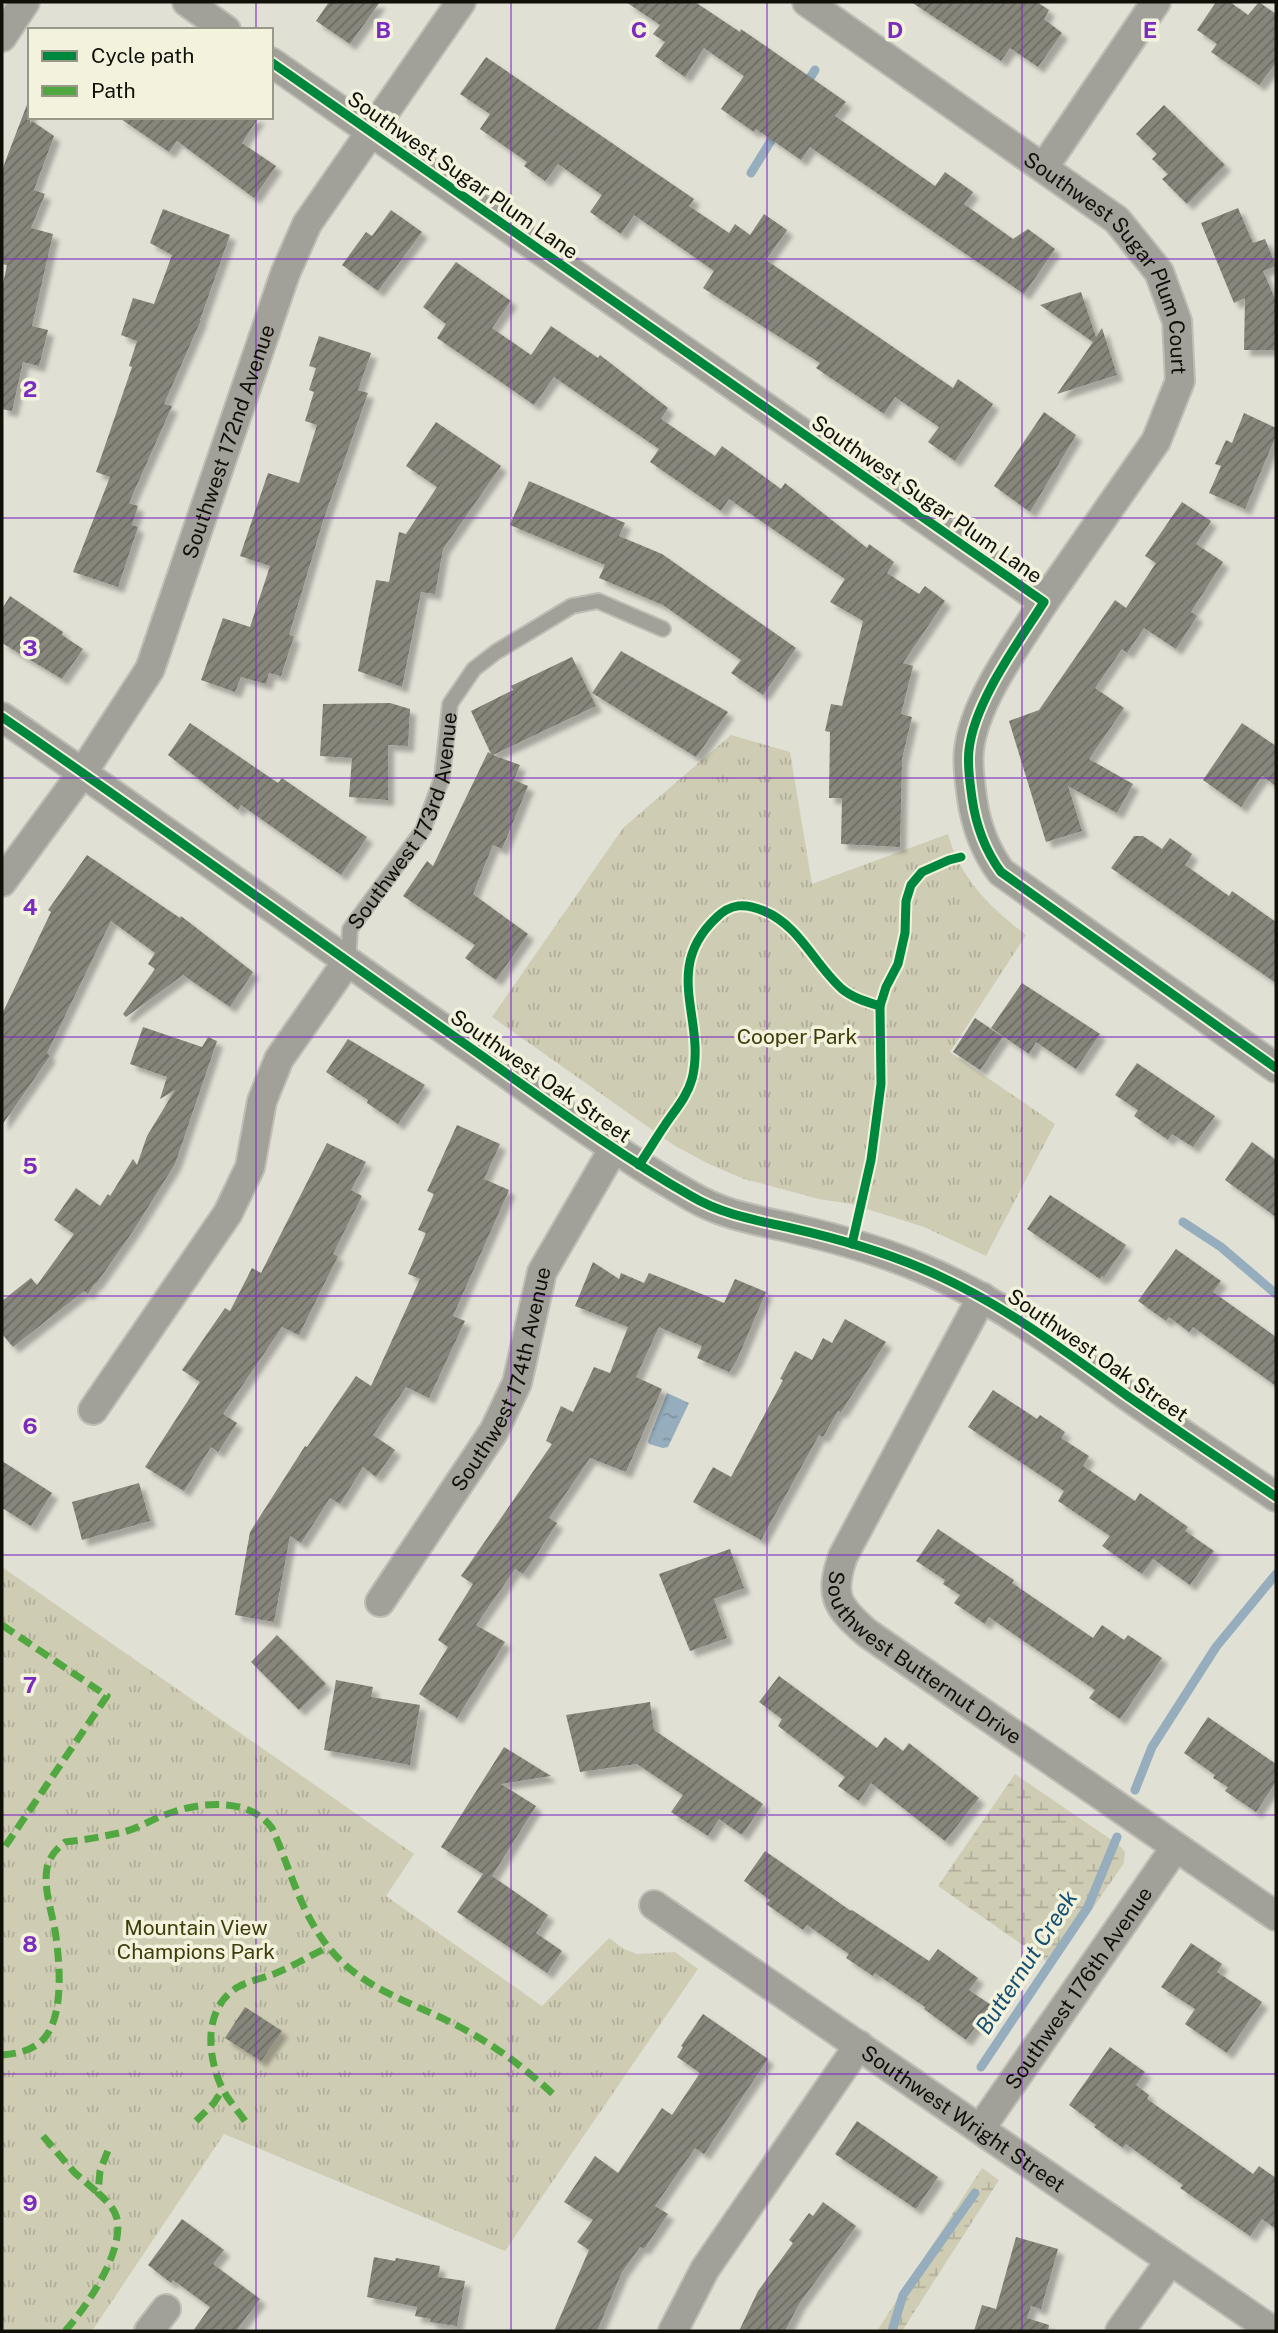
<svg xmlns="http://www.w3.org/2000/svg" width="1278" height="2333" font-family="'Public Sans',sans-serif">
<defs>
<pattern id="wetland-marsh" width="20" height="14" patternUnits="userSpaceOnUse" patternTransform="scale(1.75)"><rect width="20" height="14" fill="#ceccb3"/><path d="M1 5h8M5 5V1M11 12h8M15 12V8" fill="none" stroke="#b0ae99"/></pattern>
<pattern id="park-tufts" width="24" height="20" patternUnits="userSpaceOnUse" patternTransform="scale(1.75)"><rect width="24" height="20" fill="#ceccb3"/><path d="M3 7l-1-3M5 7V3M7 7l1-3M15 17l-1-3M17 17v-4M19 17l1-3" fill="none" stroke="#b0ae99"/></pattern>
<pattern id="water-ripples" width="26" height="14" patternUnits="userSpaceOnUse" patternTransform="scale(1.75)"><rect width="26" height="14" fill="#95adbc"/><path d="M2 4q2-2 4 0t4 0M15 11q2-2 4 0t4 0" fill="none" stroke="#7f94a0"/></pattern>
<pattern id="building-hatch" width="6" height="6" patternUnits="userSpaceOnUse" patternTransform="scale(1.75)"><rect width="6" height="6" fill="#87867b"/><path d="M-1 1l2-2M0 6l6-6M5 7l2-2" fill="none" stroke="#6d6c63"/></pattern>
<filter id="shadow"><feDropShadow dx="6" dy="6" stdDeviation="2" flood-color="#0004"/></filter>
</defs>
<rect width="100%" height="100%" fill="#e1e0d5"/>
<!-- wetland -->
<g fill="url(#wetland-marsh)">
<path d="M1015,1774L1119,1845L1125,1852L1124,1863L1053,1966L938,1886Z"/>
<path d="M982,2168L999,2180L902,2331H877Z"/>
</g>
<!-- park -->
<g fill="url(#park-tufts)">
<path d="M731,735L790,752L812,884L948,834C960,879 991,908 1026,935L950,1052L1055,1124L986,1256L924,1227L851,1204L819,1199L744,1179L711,1165L675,1146L492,1017L623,828Z"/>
<path d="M2,1567L414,1854L386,1896L542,2006L609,1938L624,1949L637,1954L675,1952L698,1969L505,2251L224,2134L92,2331H2Z"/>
</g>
<!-- water -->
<path fill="url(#water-ripples)" d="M667,1393L689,1403L668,1447L663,1448L649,1444L648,1441Z"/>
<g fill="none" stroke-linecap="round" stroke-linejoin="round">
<!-- stream -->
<g stroke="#95adbc" stroke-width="9">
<path d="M805,86L815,70"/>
<path d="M751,173L777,131"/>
<path d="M1183,1222L1221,1247L1276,1294"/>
<path d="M1135,1790L1152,1747L1216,1647L1276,1574"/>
<path d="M981,2067L1088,1907L1117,1837"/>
<path d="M892,2331L903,2295L975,2193"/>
</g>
</g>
<!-- building -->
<g fill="url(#building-hatch)" filter="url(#shadow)">
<path d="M329,2H380L350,44L316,21Z"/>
<path d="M626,2H695L740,32L741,29L846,102L835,116L935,186L945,172L973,192L964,204L1013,239L1028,229L1055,249L1024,294L810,147L801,160L756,129L754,132L721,109L744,76L704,48L685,77L655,56L665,42L653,34L660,25Z"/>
<path d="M911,2H1037L1049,10L1044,19L1062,33L1038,67L1010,48L1001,61Z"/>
<path d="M1216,2H1230L1248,15L1259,2L1276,14V63L1259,85L1211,52L1217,44L1197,30Z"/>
<path d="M486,57L694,199L689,206L729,233L735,224L750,235L764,214L787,230L766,260L953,388L958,379L993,404L955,461L928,442L939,427L895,397L884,414L816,368L820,363L703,288L714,271L687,252L634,215L621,234L590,212L602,195L558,164L545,181L524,166L527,162L480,129L490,114L460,94Z"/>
<path d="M28,102L30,103V123L32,121L54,136L34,190L45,194L31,228L53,234L32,326L48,330L39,366L23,362L12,411L2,409V288L7,265L2,264V170Z"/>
<path d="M1164,105L1225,165L1187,204L1162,179L1168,174L1152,159L1157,154L1136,134Z"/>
<path d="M118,117H259L242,143L276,166L254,198L177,141L169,152Z"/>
<path d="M1238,208L1253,243L1265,239L1276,266L1263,271L1276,301V350H1244L1245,298L1234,303L1201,223Z"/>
<path d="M163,209L230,235L200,320H201L164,404L172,406L129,503L138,506L132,525L138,527L118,587L73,572L110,477L96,472L132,367L129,366L137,341L121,335L133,298L154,304L172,255L150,243Z"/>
<path d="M391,210L422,232L378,291L342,265L366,232L372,236Z"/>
<path d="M456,262L511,301L492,328L531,355L551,326L598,358L600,355L668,408L661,419L715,456L722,446L781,489L785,483L867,548L869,544L894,562L887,573L919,594L925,586L945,601L903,663L913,666L901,714L912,717L902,759L900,847L841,844L842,798H829L830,732L825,731L831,704L842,706L863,621L830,602L845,579L729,499L721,511L650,462L659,449L554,377L534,405L437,338L446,324L423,307Z"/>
<path d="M1081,292L1096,337L1102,328L1117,375L1057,394L1093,342L1040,305Z"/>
<path d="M319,336L371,353L358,390L368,393L323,521L289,635L294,636L281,676L269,673L266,684L241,677L235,692L201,680L223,618L250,627L270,566L240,556L268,473L299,483L317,425L305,421L314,392L309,390L316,368L309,366Z"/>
<path d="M1044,412L1076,435L1030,512L994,486Z"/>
<path d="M1244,413L1276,428V436L1245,509L1209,493L1221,466L1215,464L1226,440L1232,443Z"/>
<path d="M436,422L501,466L443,549L435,594L421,592L402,687L358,671L376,580L389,582L399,532L406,534L437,487L406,466Z"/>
<path d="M529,481L625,523L619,536L662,554L796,648L763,695L731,673L741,660L663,605L599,578L605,565L510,525Z"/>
<path d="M1182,502L1211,521L1196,544L1223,562L1191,612L1197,616L1176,649L1144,628L1127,653L1122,649L1095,688L1124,708L1089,759L1133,784L1117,813L1068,786L1082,831L1046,842L1009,721L1039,710L1115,600L1126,608L1156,563L1145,556Z"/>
<path d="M10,596L63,632L62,635L83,649L62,679L2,643V609Z"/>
<path d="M621,651L728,712L696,757L592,693Z"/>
<path d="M572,657L596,706L493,755L520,765L514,780L528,786L502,849L493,845L473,894L528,934L496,980L465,958L475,945L403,896L427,861L433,866L488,752L491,754L471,711L513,690L511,686Z"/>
<path d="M390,703L410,709L408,746L388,745V800L349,797L352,758L320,756L323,704Z"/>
<path d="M190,723L278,783L282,778L367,837L341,875L241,805L238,810L168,755Z"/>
<path d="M1242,723L1276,746V786L1262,776L1241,807L1203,780Z"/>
<path d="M1134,836H1143L1162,849L1170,838L1192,854L1185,865L1229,896L1232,891L1276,922V983L1111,868Z"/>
<path d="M87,855L180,918L181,916L253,972L230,1007L183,975L126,1017L123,1014L155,969L148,964L155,953L111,921L47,1053L50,1056L2,1125V1014L51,912L48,910Z"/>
<path d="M1022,983L1100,1034L1076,1069L1036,1042L1029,1054L991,1028Z"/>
<path d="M975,1018L1003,1037L980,1070L953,1052Z"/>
<path d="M143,1027L202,1047L208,1037L217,1041L175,1164L133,1231L96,1284L95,1283L88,1294L84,1291L13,1347L2,1334V1301L31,1278L37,1285L74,1234L54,1220L76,1188L100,1206L108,1194L110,1196L133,1159L137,1165L147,1136L175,1090L160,1099L167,1077L130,1064Z"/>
<path d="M348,1039L425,1085L398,1124L367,1103L368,1100L326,1072Z"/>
<path d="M1137,1063L1215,1116L1193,1147L1172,1134L1168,1140L1134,1116L1138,1110L1115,1095Z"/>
<path d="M457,1125L500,1144L484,1179L509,1190L453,1316L465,1321L429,1398L406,1387L373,1435L395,1450L376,1477L363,1467L340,1504L330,1498L301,1543L290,1536L274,1622L235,1615L250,1532L305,1446L307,1447L356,1376L371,1386L420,1279L408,1274L426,1233L418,1230L434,1194L427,1191Z"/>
<path d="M1252,1142L1276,1160V1217L1225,1180Z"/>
<path d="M327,1143L366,1162L351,1190L362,1196L333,1254L338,1256L299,1335L282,1327L223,1414L237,1423L218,1452L211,1447L184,1491L145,1467L200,1382L182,1370L225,1308L230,1311L252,1268L261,1273Z"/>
<path d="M1050,1195L1126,1245L1104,1277L1102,1276L1100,1279L1027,1229Z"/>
<path d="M1176,1249L1221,1281L1213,1292L1276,1337V1386L1193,1327L1189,1332L1169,1317L1166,1321L1138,1301Z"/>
<path d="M593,1262L619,1279L621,1273L644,1283L649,1273L724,1303L735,1279L766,1292L737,1360L729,1372L697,1358L702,1346L659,1327L636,1377L662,1389L626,1472L590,1458L549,1518L557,1523L533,1560L523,1574L515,1569L476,1625L505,1642L457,1718L419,1694L448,1647L438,1640L473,1584L461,1576L552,1444L546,1441L561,1406L573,1412L594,1367L610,1373L628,1327L575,1306Z"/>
<path d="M845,1319L886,1342L841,1412L838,1411L823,1437L819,1435L761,1540L693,1502L713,1467L731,1477L783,1380L780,1379L795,1351L812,1360L823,1338L832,1343Z"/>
<path d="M993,1390L1037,1419L1040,1415L1065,1432L1061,1438L1089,1456L1083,1466L1135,1501L1140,1493L1188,1527L1185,1531L1214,1551L1190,1585L1153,1559L1142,1574L1102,1546L1110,1536L1058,1501L1064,1491L968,1427Z"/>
<path d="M2,1461L52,1493L31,1526L2,1508Z"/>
<path d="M139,1483L150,1521L82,1540L72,1502Z"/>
<path d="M938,1529L1014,1580L1012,1583L1093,1638L1102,1625L1124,1640L1128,1635L1162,1658L1120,1719L1089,1698L1095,1690L989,1617L985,1624L954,1603L960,1595L943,1584L945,1580L916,1561Z"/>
<path d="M730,1549L744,1588L714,1599L727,1638L690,1651L659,1574Z"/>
<path d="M277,1635L326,1684L299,1710L251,1662Z"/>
<path d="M779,1676L877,1748L885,1737L903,1751L909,1743L979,1798L945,1841L871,1783L859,1801L838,1786L845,1777L778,1726L782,1719L759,1702Z"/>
<path d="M336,1680L373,1687L371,1697L420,1705L410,1765L324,1750Z"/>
<path d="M650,1702L654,1730L763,1804L742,1835L719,1819L708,1836L671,1812L683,1795L637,1764L580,1772L566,1715Z"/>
<path d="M1208,1717L1276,1764V1782L1256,1812L1225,1791L1228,1787L1213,1778L1215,1775L1184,1753Z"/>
<path d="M504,1747L551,1776L501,1784L536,1806L492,1876L548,1915L536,1933L562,1951L547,1973L457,1912L483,1874L441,1847Z"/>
<path d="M765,1851L851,1911L852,1910L929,1961L938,1949L978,1978L969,1990L991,2005L966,2040L924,2009L925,2007L875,1973L873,1976L846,1958L849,1954L807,1925L803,1930L766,1904L770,1900L744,1881Z"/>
<path d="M1191,1943L1222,1964L1217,1972L1262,2002L1227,2053L1185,2024L1195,2009L1161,1987Z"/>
<path d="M245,2007L282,2031L261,2061L225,2038Z"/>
<path d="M703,2014L768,2059L704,2154L695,2148L655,2206L668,2214L644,2249L640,2247L622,2272L597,2331H554L589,2250L577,2242L593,2220L564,2202L595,2156L618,2173L662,2108L672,2115L700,2073L677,2057L683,2047L681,2046Z"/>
<path d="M1110,2047L1145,2072L1136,2085L1149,2095L1147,2099L1253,2174L1259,2166L1276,2178V2229L1262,2219L1250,2236L1180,2188L1183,2185L1126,2144L1123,2148L1094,2127L1096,2125L1069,2105Z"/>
<path d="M857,2121L938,2177L916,2209L835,2154Z"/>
<path d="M823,2202L856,2226L799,2304L785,2331H739L758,2291L793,2243L789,2240L809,2213L813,2216Z"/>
<path d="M182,2219L224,2250L213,2264L260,2299L236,2331H193L210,2307L173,2280L171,2283L148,2265Z"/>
<path d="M1016,2237L1058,2249L1041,2309L1031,2306L1027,2318L1049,2325L1048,2331H974L982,2305L996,2309Z"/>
<path d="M374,2257L395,2261L396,2258L440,2266L438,2277L465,2281L457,2326L430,2322L431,2319L415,2316L417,2307L367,2297Z"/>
</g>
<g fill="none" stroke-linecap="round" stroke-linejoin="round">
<!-- service casing -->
<g stroke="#bfbeb5" stroke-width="18">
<g id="service">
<path id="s1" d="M348,961L350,929L423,830L442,778L450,704L474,669L496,652L572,606L598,601L663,629"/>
</g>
</g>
<!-- minor casing -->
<g stroke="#bfbeb5" stroke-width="32">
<g id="minor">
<path d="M187,2L226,30"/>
<path id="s2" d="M807,2L1117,220L1159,272L1177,321L1180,381L1156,441L1044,602"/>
<path d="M2,37L25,2"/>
<path d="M271,62L1044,602C1018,643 974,702 969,750C967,766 970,782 972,798C976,826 984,849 1001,872L1276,1068"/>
<path d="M1044,167L1156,2"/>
<path d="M2,717C158,824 310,936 465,1044C539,1096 612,1151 691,1196C723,1215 756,1220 791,1228C835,1238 879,1250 921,1268C996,1299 1061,1348 1126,1395C1176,1430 1226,1463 1276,1497"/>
<path id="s3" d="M2,882L83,772L150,669L285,274L307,224L461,2"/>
<path id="s4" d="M982,1297L843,1556C829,1596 837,1607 867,1633L1276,1916"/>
<path d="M93,1410L228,1213L250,1167L262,1101L279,1059L347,962"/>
<path id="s5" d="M380,1602L494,1431L517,1383L542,1272L614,1148"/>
<path id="s6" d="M654,1905L1273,2331"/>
<path id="s7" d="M980,2129L1175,1848"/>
<path d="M149,2331L166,2309"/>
<path d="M673,2331L705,2269L859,2045"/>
<path d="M1120,2331L1170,2261"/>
</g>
</g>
<!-- service -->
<use href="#service" stroke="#a1a19a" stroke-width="14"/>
<!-- minor -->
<use href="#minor" stroke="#a1a19a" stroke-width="28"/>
<!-- quiet -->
<g stroke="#51a841" stroke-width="7" stroke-dasharray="14 7" stroke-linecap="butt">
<path d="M2,1625L107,1696L2,1851"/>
<path d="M2,2055C14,2054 27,2052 38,2044C65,2025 60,1966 56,1937C53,1914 43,1890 47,1868C49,1857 57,1848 65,1842C85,1840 105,1836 124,1832C141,1827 156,1817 173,1812C206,1801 251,1799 272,1828C290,1868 301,1915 330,1949C362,1989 414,2003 458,2026C493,2044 525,2068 554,2095"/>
<path d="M196,2121L214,2103L223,2089"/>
<path d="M245,2121C238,2111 229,2101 223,2090C207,2058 202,2008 238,1987C249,1981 263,1978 274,1974C293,1966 310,1956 328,1947"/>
<path d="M43,2136L74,2172L98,2193"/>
<path d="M65,2331C86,2308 124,2252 117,2219C115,2209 106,2200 98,2193L100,2171L110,2145"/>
</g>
<!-- cycleway casing -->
<g stroke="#f3f2dd" stroke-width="13">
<g id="cycleway">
<path d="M271,62L1044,602C1018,643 974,702 969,750C967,766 970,782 972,798C976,826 984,849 1001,872L1276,1068"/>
<path d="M2,717C158,824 310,936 465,1044C539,1096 612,1151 691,1196C723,1215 756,1220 791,1228C835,1238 879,1250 921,1268C996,1299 1061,1348 1126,1395C1176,1430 1226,1463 1276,1497"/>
<path d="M639,1165C648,1152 656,1138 665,1125C675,1110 687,1097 692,1079C707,1020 661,970 716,918C731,903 745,903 764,911C800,926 814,964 842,989C853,998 867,1002 880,1006"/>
<path d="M852,1244L871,1160L881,1084L880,1006L886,987L898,964L905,933L906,901L911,885L922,872L949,860L961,857"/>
</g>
</g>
<!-- cycleway -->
<use href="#cycleway" stroke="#00873e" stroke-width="9"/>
</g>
<!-- grid -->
<path fill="none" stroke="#7b2cbf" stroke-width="2" stroke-opacity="0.55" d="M256,2V30M511,2V2331M767,2V2331M1022,2V2331M256,117V2331M2,259H1276M2,518H1276M2,778H1276M2,1037H1276M2,1296H1276M2,1555H1276M2,1815H1276M2,2074H1276"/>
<g text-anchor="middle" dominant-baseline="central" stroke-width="7" stroke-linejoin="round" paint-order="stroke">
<!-- street labels -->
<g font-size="21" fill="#101009" stroke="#f3f2dd">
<text transform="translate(463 175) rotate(35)">Southwest Sugar Plum Lane</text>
<text stroke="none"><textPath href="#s2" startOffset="410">Southwest Sugar Plum Court</textPath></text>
<text stroke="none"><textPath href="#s3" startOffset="500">Southwest 172nd Avenue</textPath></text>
<text transform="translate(927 499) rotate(35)">Southwest Sugar Plum Lane</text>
<text stroke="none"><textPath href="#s1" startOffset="156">Southwest 173rd Avenue</textPath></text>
<text transform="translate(541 1076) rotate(35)">Southwest Oak Street</text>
<text transform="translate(1098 1355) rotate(35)">Southwest Oak Street</text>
<text stroke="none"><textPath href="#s5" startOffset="257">Southwest 174th Avenue</textPath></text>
<text stroke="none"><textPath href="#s4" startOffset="439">Southwest Butternut Drive</textPath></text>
<text stroke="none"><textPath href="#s7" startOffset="172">Southwest 176th Avenue</textPath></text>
<text stroke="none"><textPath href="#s6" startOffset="376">Southwest Wright Street</textPath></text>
</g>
<!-- park labels -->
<g font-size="21" fill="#403c0a" stroke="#f3f2dd">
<text x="797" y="1036">Cooper Park</text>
<text x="196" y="1927">Mountain View<tspan x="196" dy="24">Champions Park</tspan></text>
</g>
<!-- water labels -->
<g font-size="23" font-style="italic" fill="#144f73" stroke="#f3f2dd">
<text transform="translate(1026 1962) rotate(-57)">Butternut Creek</text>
</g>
</g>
<g font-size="23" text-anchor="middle" font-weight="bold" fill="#7b2cbf" stroke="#f3f2dd" stroke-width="7" stroke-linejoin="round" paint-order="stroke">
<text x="383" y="38">B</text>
<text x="639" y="38">C</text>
<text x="895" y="38">D</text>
<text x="1150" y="38">E</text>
<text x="30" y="397">2</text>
<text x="30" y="656">3</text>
<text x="30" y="915">4</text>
<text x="30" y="1174">5</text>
<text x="30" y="1434">6</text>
<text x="30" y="1693">7</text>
<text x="30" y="1952">8</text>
<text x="30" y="2211">9</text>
</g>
<!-- border -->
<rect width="1278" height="2333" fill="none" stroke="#101009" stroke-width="7"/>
<!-- legend -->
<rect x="28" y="28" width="245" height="91" fill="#f3f2dd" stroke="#989888" stroke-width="2"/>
<rect x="42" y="51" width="35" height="10" fill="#00873e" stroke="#989888" stroke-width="2"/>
<text x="91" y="63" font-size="21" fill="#101009">Cycle path</text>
<rect x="42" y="86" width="35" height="10" fill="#51a841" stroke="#989888" stroke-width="2"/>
<text x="91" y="98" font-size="21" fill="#101009">Path</text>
</svg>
